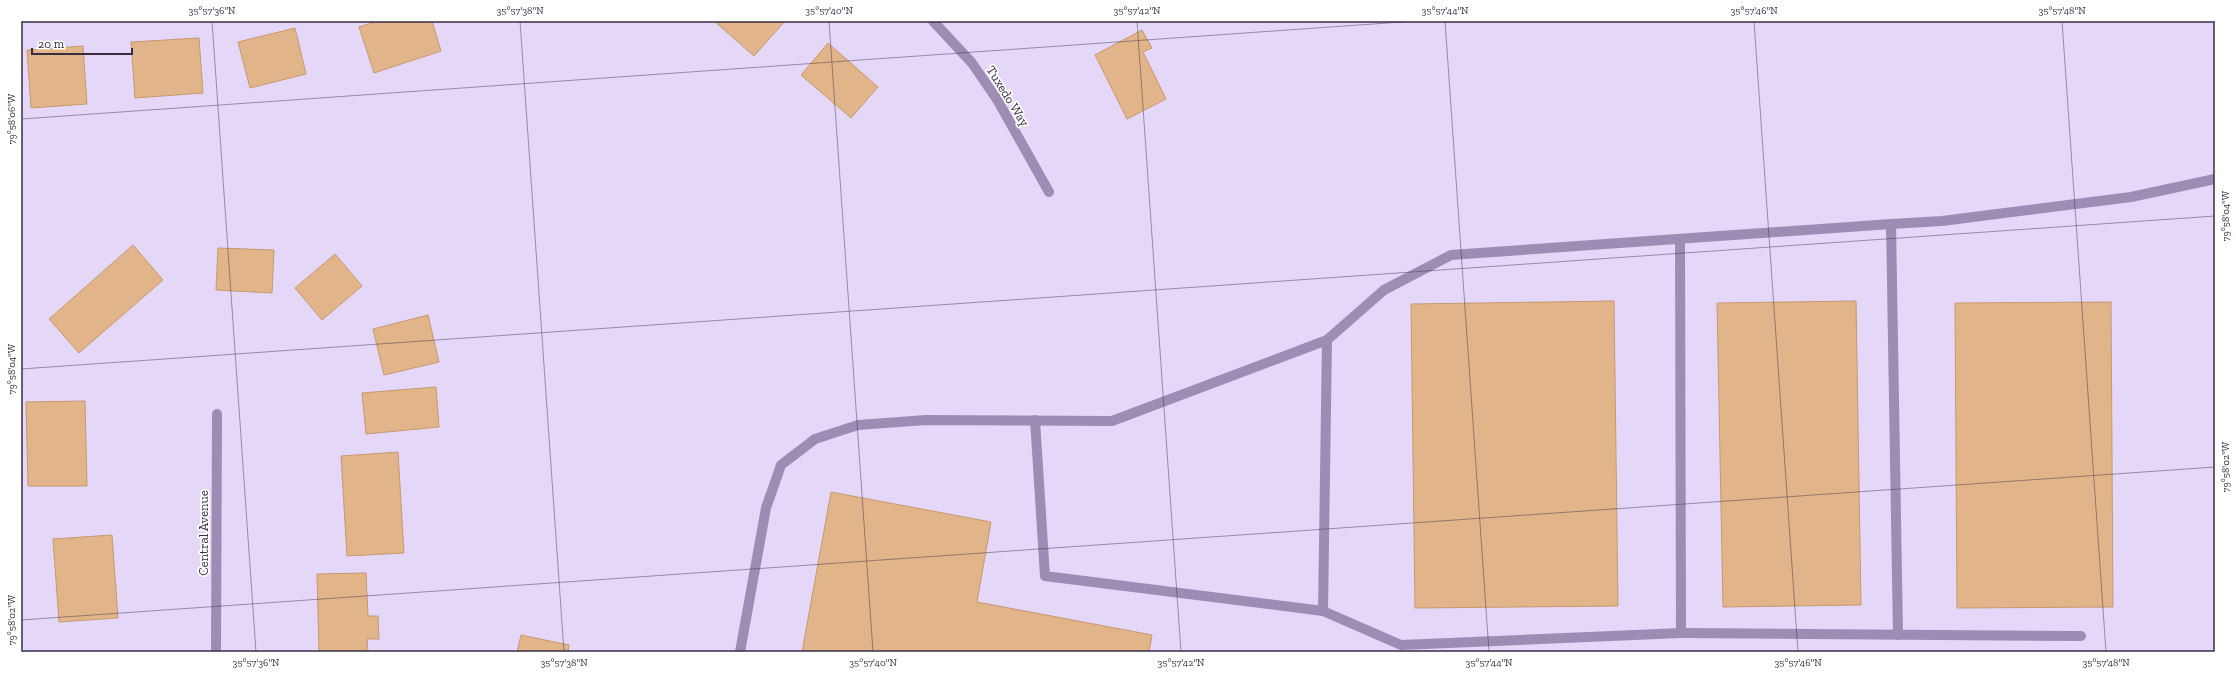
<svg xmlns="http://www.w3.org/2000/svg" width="2236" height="673" font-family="'Zilla Slab',serif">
<rect width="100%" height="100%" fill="#e4d7f8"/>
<!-- building -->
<g fill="#e2b48a" stroke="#c69970">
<path d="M378,21H432L441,51L374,73L359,27Z"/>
<path d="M714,21H785L754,56Z"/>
<path d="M295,28L306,74L250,88L238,42Z"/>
<path d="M1142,30L1152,48L1143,52L1166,99L1127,119L1095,55Z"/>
<path d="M199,38L203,93L135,98L131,42Z"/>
<path d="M828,43L878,87L851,118L801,75Z"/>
<path d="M83,46L87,104L31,108L27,50Z"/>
<path d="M133,245L163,280L79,353L49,319Z"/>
<path d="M218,248L274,250L272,293L216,290Z"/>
<path d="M335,254L362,286L322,320L295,288Z"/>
<path d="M1614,301L1618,606L1415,608L1411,304Z"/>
<path d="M1856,301L1861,605L1723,607L1717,303Z"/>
<path d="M2111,302L2113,607L1957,608L1955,303Z"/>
<path d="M428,315L439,362L384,375L373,329Z"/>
<path d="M436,387L439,427L366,434L362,393Z"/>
<path d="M85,401L87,486H28L26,402Z"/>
<path d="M398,452L404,553L347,556L341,456Z"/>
<path d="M831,492L991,522L977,602L1152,635L1149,652H802Z"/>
<path d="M112,535L118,618L59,622L53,539Z"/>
<path d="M366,573L368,616H378L379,639H367L368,652H319L317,574Z"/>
<path d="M521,635L569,645L568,652H517Z"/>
</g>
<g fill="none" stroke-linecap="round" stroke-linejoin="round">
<!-- service -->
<g stroke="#9d8db4" stroke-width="10">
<path d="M1891,224L1898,635"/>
<path d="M1680,239L1681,633L1401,645L1323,611L1327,340L1384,290L1451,255L1891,224L1942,221L2131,197L2215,179"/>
<path d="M1035,420L1045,576L1323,611"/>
<path d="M1681,633L2081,636"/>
<path d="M740,652L766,508L781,465L815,439L858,425L926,420L1112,421L1327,340"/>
</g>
<!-- minor -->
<g stroke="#9d8db4" stroke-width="10">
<path d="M933,21L972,63L998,101L1049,192"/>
<path d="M216,652L217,414"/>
</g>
</g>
<!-- ticks -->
<path fill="none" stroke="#372e44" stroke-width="1" stroke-opacity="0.45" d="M212,21L256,652M520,21L564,652M829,21L873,652M1137,21L1181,652M1445,21L1489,652M1754,21L1798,652M2062,21L2106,652M21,119L1416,21M21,369L2215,216M21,620L2215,467"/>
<g text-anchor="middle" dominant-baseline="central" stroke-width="3.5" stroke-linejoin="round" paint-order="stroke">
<!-- street labels -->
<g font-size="13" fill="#372e44" stroke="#fff">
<text transform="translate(1008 96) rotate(58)">Tuxedo Way</text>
<text transform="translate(203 533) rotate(-90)">Central Avenue</text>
</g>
</g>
<!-- border -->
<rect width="2236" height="673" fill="none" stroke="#ffffff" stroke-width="44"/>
<!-- scale -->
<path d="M32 48v6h100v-6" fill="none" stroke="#372e44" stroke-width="2"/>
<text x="38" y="48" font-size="12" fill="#372e44" stroke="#ffffff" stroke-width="3" paint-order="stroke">20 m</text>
<rect x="22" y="22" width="2192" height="629" fill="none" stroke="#372e44" stroke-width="1.5"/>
<g font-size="10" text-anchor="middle" fill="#372e44">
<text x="212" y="14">35°57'36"N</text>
<text x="520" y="14">35°57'38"N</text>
<text x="829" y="14">35°57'40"N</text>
<text x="1137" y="14">35°57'42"N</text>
<text x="1445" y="14">35°57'44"N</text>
<text x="1754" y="14">35°57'46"N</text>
<text x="2062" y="14">35°57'48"N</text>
<text transform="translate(11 119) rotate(-90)" y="4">79°58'06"W</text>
<text transform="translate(2225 216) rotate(-90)" y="4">79°58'04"W</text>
<text transform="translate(11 369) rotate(-90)" y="4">79°58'04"W</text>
<text transform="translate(2225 467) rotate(-90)" y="4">79°58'02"W</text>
<text transform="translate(11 620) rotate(-90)" y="4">79°58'02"W</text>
<text x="256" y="666">35°57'36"N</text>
<text x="564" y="666">35°57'38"N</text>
<text x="873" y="666">35°57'40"N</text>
<text x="1181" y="666">35°57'42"N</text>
<text x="1489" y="666">35°57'44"N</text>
<text x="1798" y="666">35°57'46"N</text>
<text x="2106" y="666">35°57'48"N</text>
</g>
</svg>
